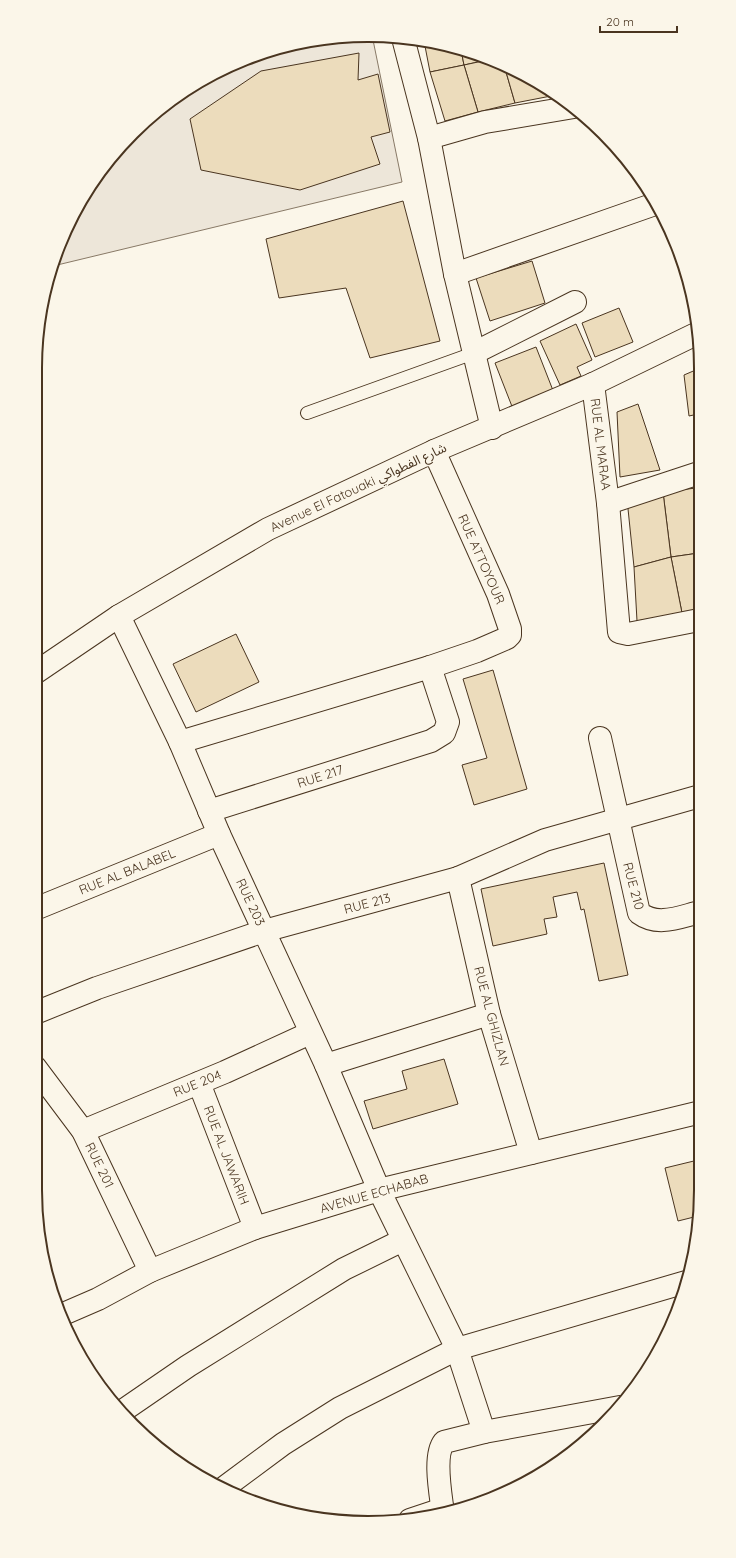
<svg xmlns="http://www.w3.org/2000/svg" width="736" height="1558" font-family="Quicksand,'Noto Sans Arabic',sans-serif">
<rect width="100%" height="100%" fill="#fbf6e9"/>
<!-- green -->
<path fill="#ede6d9" stroke="#887966" d="M368,35H372L402,182L53,266L60,241L91,183L132,133L183,91L240,60L303,41Z"/>
<!-- building -->
<g fill="#ecdcbc" stroke="#4a3520">
<path d="M424,41L461,50L464,65L430,72Z"/>
<path d="M461,50L492,59L464,65Z"/>
<path d="M359,53L358,80L378,74L390,132L371,137L380,164L300,190L201,170L190,119L261,71Z"/>
<path d="M492,59L504,65L515,103L478,112L464,65Z"/>
<path d="M464,65L478,112L445,121L430,72Z"/>
<path d="M504,65L550,92L551,96L515,103Z"/>
<path d="M403,201L440,341L370,358L346,288L279,298L266,239Z"/>
<path d="M532,261L545,303L490,321L476,278Z"/>
<path d="M619,308L633,342L595,357L582,323Z"/>
<path d="M576,324L592,360L577,367L581,376L560,385L540,341Z"/>
<path d="M536,347L554,393L513,409L495,363Z"/>
<path d="M698,369V414L689,416L684,375Z"/>
<path d="M638,404L660,470L620,477L617,412Z"/>
<path d="M699,487V515L696,488Z"/>
<path d="M696,488L699,515V553L671,557L663,492Z"/>
<path d="M663,492L671,557L634,567L627,499Z"/>
<path d="M699,553V609L682,613L671,557Z"/>
<path d="M671,557L682,613L637,621L634,567Z"/>
<path d="M236,634L259,682L196,712L173,664Z"/>
<path d="M493,670L527,789L474,805L462,765L487,758L463,679Z"/>
<path d="M604,863L628,975L599,981L584,909L581,910L577,892L553,897L557,917L544,919L547,934L493,946L481,889Z"/>
<path d="M444,1059L458,1104L373,1129L364,1101L407,1089L402,1071Z"/>
<path d="M698,1160L701,1171L698,1216L678,1221L665,1168Z"/>
</g>
<g fill="none" stroke-linecap="round" stroke-linejoin="round">
<!-- lane casing -->
<g stroke="#4a3520" stroke-width="14">
<path id="lane" d="M307,413L474,353"/>
</g>
<!-- street casing -->
<g stroke="#4a3520" stroke-width="24">
<g id="street">
<path d="M403,38L429,138L455,274L492,428"/>
<path d="M429,138L485,122L574,107"/>
<path d="M455,274L655,204"/>
<path d="M474,353L575,302"/>
<path d="M593,384L608,503L619,632L628,634L699,620"/>
<path d="M608,503L699,473"/>
<path d="M119,616L180,742L219,834L326,1065L379,1190L457,1349L484,1432"/>
<path d="M600,738L639,913C658,927 679,917 700,912"/>
<path d="M180,742L430,667L477,651L507,638L510,635V629L498,594L434,451"/>
<path d="M209,811L431,741L444,733L448,722L430,667"/>
<path d="M458,878L489,1014L531,1153"/>
<path d="M35,909L219,834"/>
<path d="M35,1013L97,988L264,931L458,878L545,840L700,796"/>
<path d="M326,1065L489,1014"/>
<path d="M35,1067L83,1131L150,1271"/>
<path d="M199,1083L255,1228"/>
<path d="M83,1131L225,1072L310,1033"/>
<path d="M61,1315L98,1299L150,1271L255,1228L379,1190L701,1112"/>
<path d="M121,1412L188,1366L344,1269L403,1240"/>
<path d="M225,1487L283,1444L340,1408L457,1349L686,1282"/>
<path d="M443,1513C441,1496 433,1456 444,1442L484,1432L620,1407"/>
<path d="M410,1520L443,1509"/>
</g>
</g>
<!-- secondary casing -->
<g stroke="#4a3520" stroke-width="24">
<path id="secondary" d="M35,673L119,616L268,529L434,451L593,384L698,333"/>
</g>
<!-- lane -->
<use href="#lane" stroke="#fbf6e9" stroke-width="12"/>
<!-- street -->
<use href="#street" stroke="#fbf6e9" stroke-width="22"/>
<!-- secondary -->
<use href="#secondary" stroke="#fbf6e9" stroke-width="22"/>
</g>
<g text-anchor="middle" dominant-baseline="central" stroke-width="3" stroke-linejoin="round" paint-order="stroke">
<!-- street labels -->
<g font-size="13" fill="#4a3520" stroke="#fbf6e9">
<text transform="translate(601 444) rotate(83)">RUE AL MARAA</text>
<text transform="translate(358 487) rotate(-25)">Avenue El Fatouaki شارع الفطواكي</text>
<text transform="translate(482 559) rotate(66)">RUE ATTOYOUR</text>
<text transform="translate(320 776) rotate(-18)">RUE 217</text>
<text transform="translate(127 871) rotate(-22)">RUE AL BALABEL</text>
<text transform="translate(634 886) rotate(75)">RUE 210</text>
<text transform="translate(251 902) rotate(65)">RUE 203</text>
<text transform="translate(367 903) rotate(-15)">RUE 213</text>
<text transform="translate(492 1016) rotate(75)">RUE AL GHIZLAN</text>
<text transform="translate(197 1083) rotate(-22)">RUE 204</text>
<text transform="translate(227 1155) rotate(69)">RUE AL JAWARIH</text>
<text transform="translate(100 1165) rotate(64)">RUE 201</text>
<text transform="translate(374 1193) rotate(-16)">AVENUE ECHABAB</text>
</g>
</g>
<!-- crop -->
<path d="M0 0H736V1558H0ZM368 42H368A326 326 0 0 1 694 368V1190A326 326 0 0 1 368 1516H368A326 326 0 0 1 42 1190V368A326 326 0 0 1 368 42Z" fill="#fbf6e9" fill-rule="evenodd"/>
<path fill="none" stroke="#4a3520" stroke-width="2" d="M368 42H368A326 326 0 0 1 694 368V1190A326 326 0 0 1 368 1516H368A326 326 0 0 1 42 1190V368A326 326 0 0 1 368 42Z"/>
<!-- scale -->
<path d="M600 26v6h77v-6" fill="none" stroke="#4a3520" stroke-width="2"/>
<text x="606" y="26" font-size="12" fill="#4a3520" stroke="#fbf6e9" stroke-width="3" paint-order="stroke">20 m</text>
</svg>
